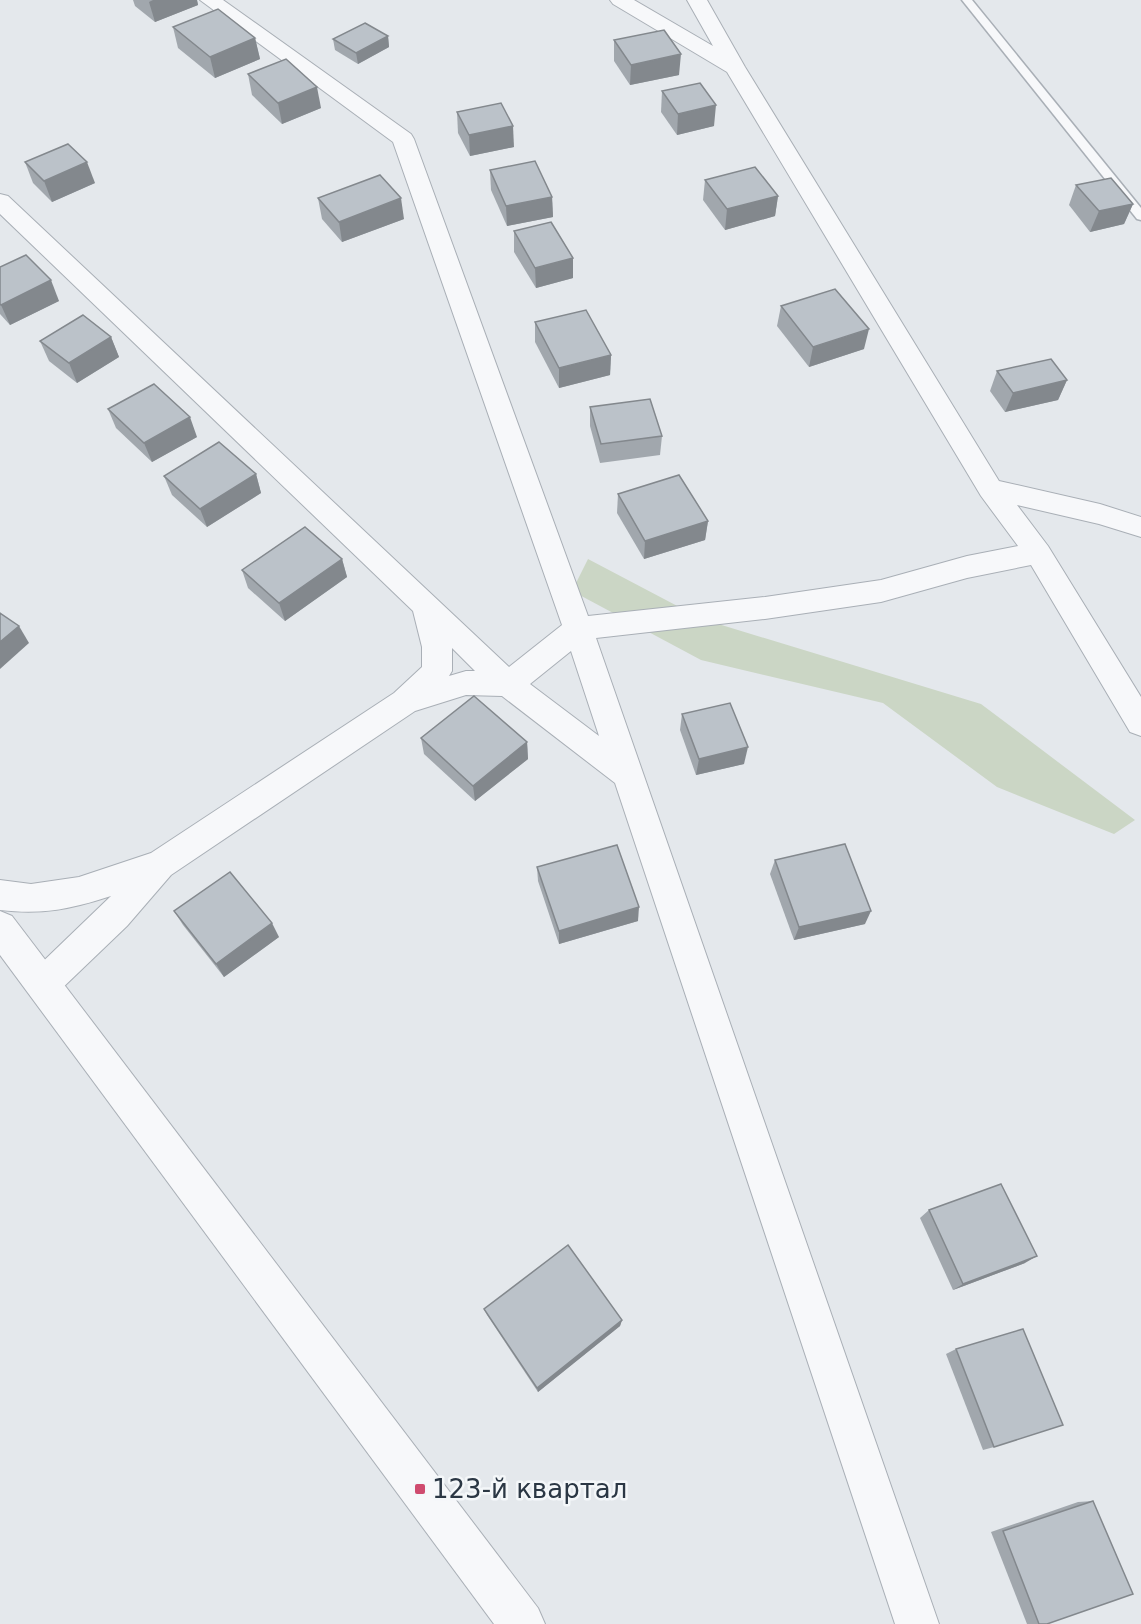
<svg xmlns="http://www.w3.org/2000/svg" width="1141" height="1624" font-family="'DejaVu Sans',sans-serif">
<rect width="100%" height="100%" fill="#e4e8ec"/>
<!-- green -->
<path fill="#cbd6c5" d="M588,559L702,619L981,704L1135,820L1114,834L997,787L883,703L701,660L572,591Z"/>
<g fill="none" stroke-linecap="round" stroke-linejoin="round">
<!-- service casing -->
<g stroke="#a9afb6" stroke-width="3">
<path id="service" d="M962,0H972L1141,208V220L1137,219Z"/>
</g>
<!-- minor casing -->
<g stroke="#a9afb6" stroke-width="2">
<path id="minor" d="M200,0H223L411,134L414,139L588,616L765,597L881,580L967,556L1018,546L981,496L727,72L613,4L610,0H634L713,46L687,0H707L745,67L999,481L1100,504L1141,517V537L1099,524L1017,505L1048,546L1141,697V736L1130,732L1031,565L967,578L881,602L765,619L596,638L939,1624H895L615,783L502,696L466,695L415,711L171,875L127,926L55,995L43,1000L31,995L26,984L31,973L111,896C71,909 43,915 0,910V880L31,884L79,877L151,853L394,693L422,667V647L413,611L0,214V194L8,196L509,667L562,625L393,142ZM452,648L475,671H466L449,676L452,671ZM571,651L599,736L530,684Z"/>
</g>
<!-- tertiary casing -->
<g stroke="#a9afb6" stroke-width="2">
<path id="tertiary" d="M0,911L12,916L538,1608L545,1624H494L0,955Z"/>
</g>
<!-- service -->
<use href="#service" fill="#f7f8fa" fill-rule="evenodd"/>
<!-- minor -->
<use href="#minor" fill="#f7f8fa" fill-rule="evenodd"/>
<!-- tertiary -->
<use href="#tertiary" fill="#f7f8fa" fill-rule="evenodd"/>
</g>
<!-- wall -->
<g fill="#a1a7ad">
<path d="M133,0H197L198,5L155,22L135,6Z"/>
<path d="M173,27L255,38L260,59L215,78L178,48Z"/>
<path d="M388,36L389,47L358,64L335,50L333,39Z"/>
<path d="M614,40L679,75L630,85L614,61Z"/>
<path d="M248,74L321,108L282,124L252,95Z"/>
<path d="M662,91L714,126L677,135L661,112Z"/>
<path d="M457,112L514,147L470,156L458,133Z"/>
<path d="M25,162L95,183L52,202L33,183Z"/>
<path d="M490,170L552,197L553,217L507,226L491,190Z"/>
<path d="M705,180L778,196L775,216L725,230L703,200Z"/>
<path d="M1076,185L1133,204L1124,224L1090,232L1069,205Z"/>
<path d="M318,198L404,219L342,242L322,219Z"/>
<path d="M514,231L573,278L536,288L514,252Z"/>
<path d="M0,267L59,301L10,325L0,314Z"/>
<path d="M781,306L864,349L809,367L777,326Z"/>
<path d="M535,322L611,355L610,375L559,388L535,342Z"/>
<path d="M111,337L119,357L77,383L49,361L40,341Z"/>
<path d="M997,371L1067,380L1058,400L1005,412L990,391Z"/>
<path d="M590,407L662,436L660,455L600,463L590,426Z"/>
<path d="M108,409L197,437L152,462L116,428Z"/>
<path d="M256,474L261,493L207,527L172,495L164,476Z"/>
<path d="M618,494L708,521L705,540L644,559L617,513Z"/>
<path d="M342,559L347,577L285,621L248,588L242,570Z"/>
<path d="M682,714L744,764L696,775L680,730Z"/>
<path d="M421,738L527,742L528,759L475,801L424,754Z"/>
<path d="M775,860L865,924L794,940L770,874Z"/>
<path d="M537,867L638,921L559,944L538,881Z"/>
<path d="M174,911L279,937L224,977L183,925Z"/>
<path d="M929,1210L1025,1263L953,1290L920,1218Z"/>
<path d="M484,1309L622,1320L620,1326L538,1392L487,1315Z"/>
<path d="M956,1349L994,1447L983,1450L946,1354Z"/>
<path d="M1093,1501L1047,1624H1027L991,1532L1078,1502Z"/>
</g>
<!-- shaded-wall -->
<g fill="#83888d">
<path d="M153,0H197L198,5L155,22L149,2Z"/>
<path d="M388,36L389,47L358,64L356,53Z"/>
<path d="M255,38L260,59L215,78L210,57Z"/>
<path d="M681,54L679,75L630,85L631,65Z"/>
<path d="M317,87L321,108L282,124L278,103Z"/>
<path d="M716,105L714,126L677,135L678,114Z"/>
<path d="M513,126L514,147L470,156L469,135Z"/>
<path d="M87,162L95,183L52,202L44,181Z"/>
<path d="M778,196L775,216L725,230L727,209Z"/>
<path d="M552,197L553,217L507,226L506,206Z"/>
<path d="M401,198L404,219L342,242L339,222Z"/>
<path d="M1133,204L1124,224L1090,232L1099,211Z"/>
<path d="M573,258V278L536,288L535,268Z"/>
<path d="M51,280L59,301L10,325L1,305Z"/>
<path d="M869,329L864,349L809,367L813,347Z"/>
<path d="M111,337L119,357L77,383L69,363Z"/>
<path d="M611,355L610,375L559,388V368Z"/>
<path d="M1067,380L1058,400L1005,412L1013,393Z"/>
<path d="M190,417L197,437L152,462L144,443Z"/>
<path d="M256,474L261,493L207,527L200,509Z"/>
<path d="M708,521L705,540L644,559L645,541Z"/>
<path d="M342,559L347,577L285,621L279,603Z"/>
<path d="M19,626L29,643L0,669V642Z"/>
<path d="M527,742L528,759L475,801L473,786Z"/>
<path d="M748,747L744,764L696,775L699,759Z"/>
<path d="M639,907L638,921L559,944V931Z"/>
<path d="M871,911L865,924L794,940L799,927Z"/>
<path d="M272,923L279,937L224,977L216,964Z"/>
<path d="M1037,1256L1025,1263L953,1290L963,1284Z"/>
<path d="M622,1320L620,1326L538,1392L537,1388Z"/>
</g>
<!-- building -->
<g fill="#bbc2c9" stroke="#83888d" stroke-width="1.5">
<path d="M218,9L255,38L210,57L173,27Z"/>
<path d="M365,23L388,36L356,53L333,39Z"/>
<path d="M664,30L681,54L631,65L614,40Z"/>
<path d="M286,59L317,87L278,103L248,74Z"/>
<path d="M700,83L716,105L678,114L662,91Z"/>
<path d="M501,103L513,126L469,135L457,112Z"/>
<path d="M68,144L87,162L44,181L25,162Z"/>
<path d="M535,161L552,197L506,206L490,170Z"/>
<path d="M755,167L778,196L727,209L705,180Z"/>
<path d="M380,175L401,198L339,222L318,198Z"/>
<path d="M1111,178L1133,204L1099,211L1076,185Z"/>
<path d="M551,222L573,258L535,268L514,231Z"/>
<path d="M26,255L51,280L1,305L0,304V267Z"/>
<path d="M835,289L869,329L813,347L781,306Z"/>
<path d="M586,310L611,355L559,368L535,322Z"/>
<path d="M83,315L111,337L69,363L40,341Z"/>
<path d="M1051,359L1067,380L1013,393L997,371Z"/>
<path d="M154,384L190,417L144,443L108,409Z"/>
<path d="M650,399L662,436L601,444L590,407Z"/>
<path d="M219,442L256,474L200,509L164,476Z"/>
<path d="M679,475L708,521L645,541L618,494Z"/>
<path d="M305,527L342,559L279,603L242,570Z"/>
<path d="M0,613L19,626L0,642Z"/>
<path d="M474,696L527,742L473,786L421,738Z"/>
<path d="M730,703L748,747L699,759L682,714Z"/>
<path d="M845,844L871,911L799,927L775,860Z"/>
<path d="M617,845L639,907L559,931L537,867Z"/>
<path d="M230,872L272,923L216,964L174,911Z"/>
<path d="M1001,1184L1037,1256L963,1284L929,1210Z"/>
<path d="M568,1245L622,1320L537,1388L484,1309Z"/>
<path d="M1023,1329L1063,1425L994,1447L956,1349Z"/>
<path d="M1093,1501L1133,1594L1047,1624H1039L1003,1531Z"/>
</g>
<!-- markers -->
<rect fill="#cf4b6e" stroke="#f4f7f9" stroke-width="2" x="414" y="1483" width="12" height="12" rx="3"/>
<g text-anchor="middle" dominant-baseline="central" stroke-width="5" stroke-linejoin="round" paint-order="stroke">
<!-- near-poi labels -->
<g font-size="26" fill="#2b3744" stroke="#f4f7f9" text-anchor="start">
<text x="432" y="1489">123-й квартал</text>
</g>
</g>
</svg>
